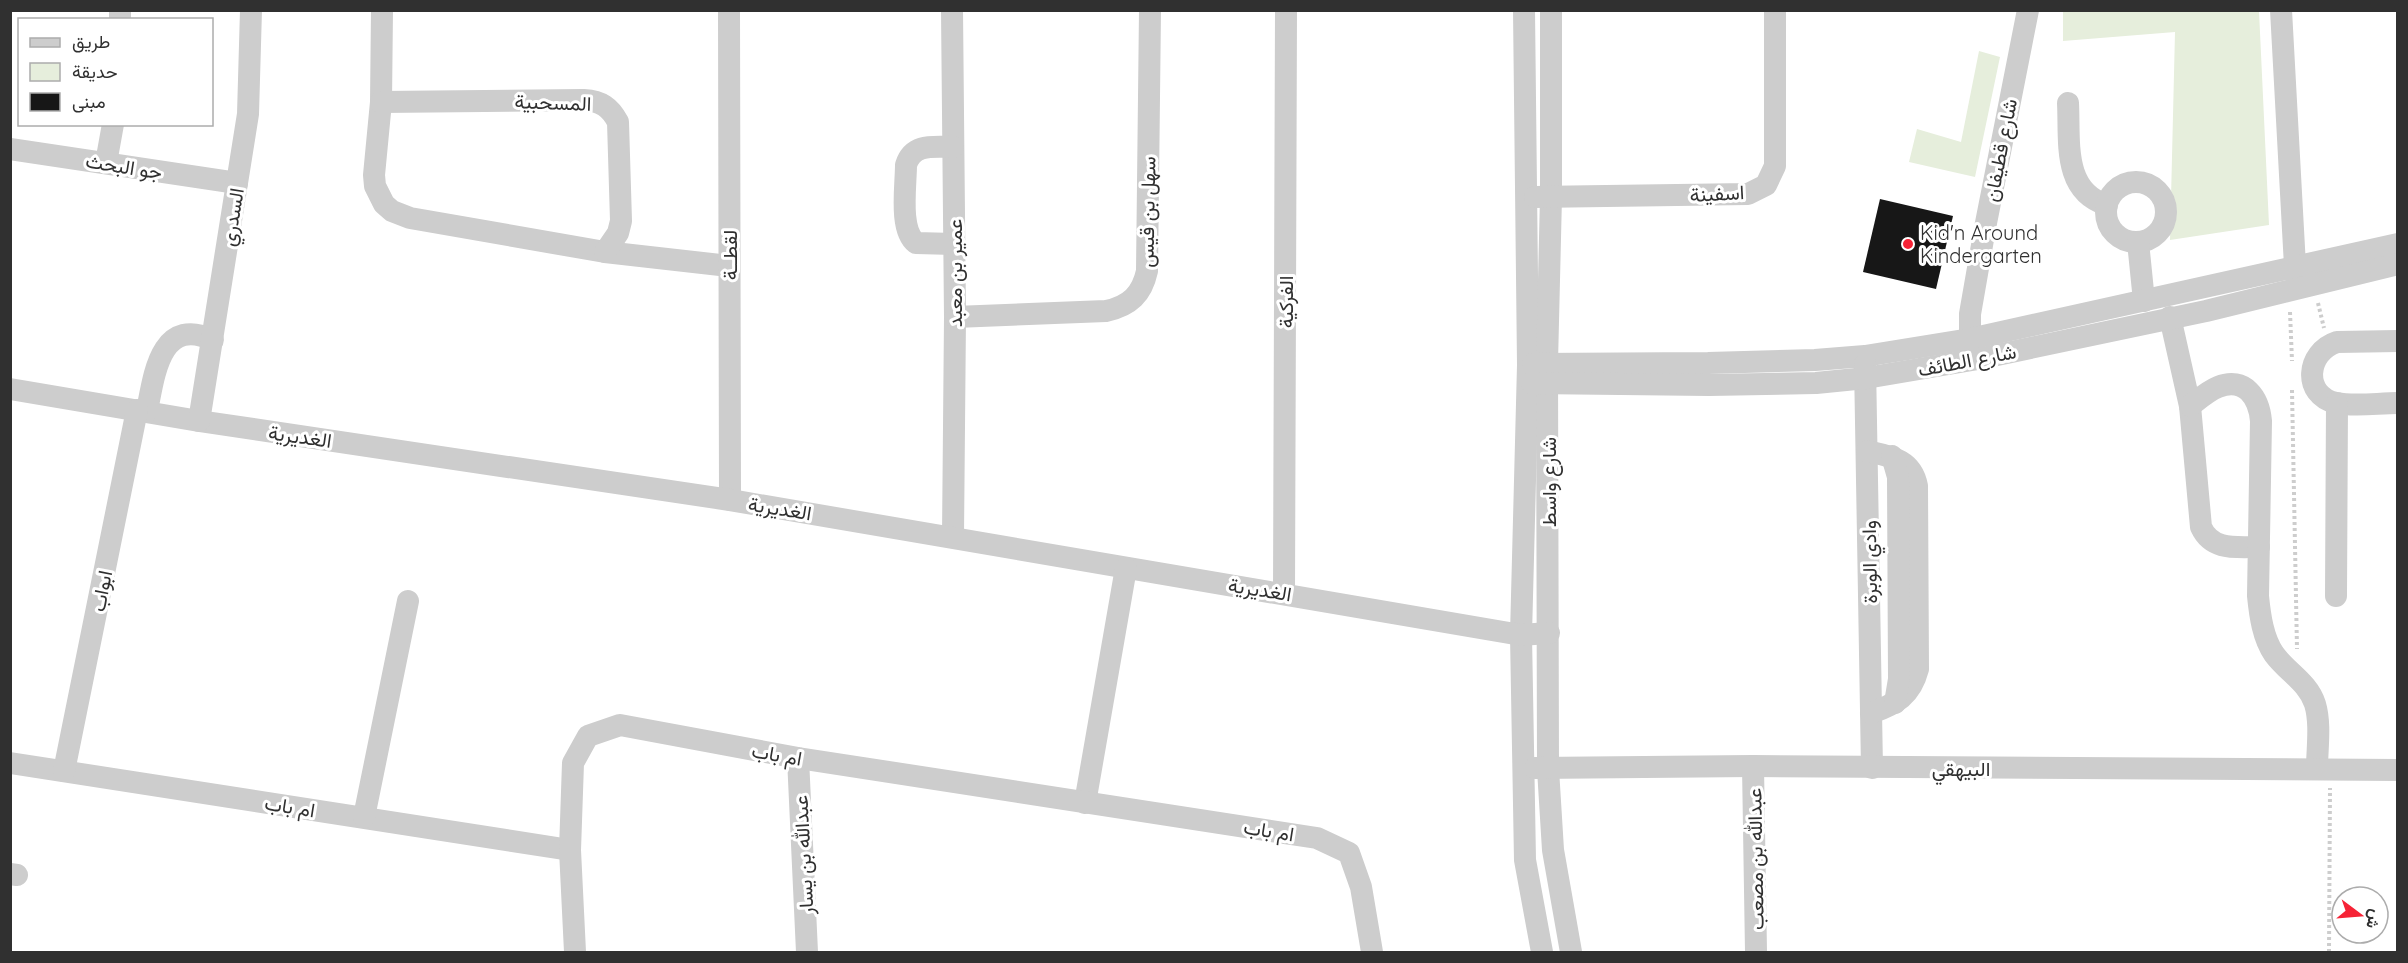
<svg xmlns="http://www.w3.org/2000/svg" width="2408" height="963" font-family="Quicksand,Vazirmatn,sans-serif">
<rect width="100%" height="100%" fill="#fff"/>
<!-- green -->
<g fill="#e6eedc">
<path d="M2063,11H2259L2269,225L2170,240L2175,32L2063,41Z"/>
<path d="M1979,51L2000,57L1975,177L1909,162L1917,129L1961,142Z"/>
</g>
<!-- building -->
<path fill="#171717" d="M1880,199L1953,216L1936,289L1863,272Z"/>
<g fill="none" stroke-linecap="round" stroke-linejoin="round">
<!-- path -->
<g stroke="#cdcdcd" stroke-width="4" stroke-dasharray="3 3" stroke-linecap="butt">
<path d="M2318,303L2324,328"/>
<path d="M2290,312L2292,361"/>
<path d="M2292,390L2297,649"/>
<path d="M2329,952L2330,788"/>
</g>
<!-- minor -->
<g stroke="#cdcdcd" stroke-width="22">
<path d="M382,10L381,102L374,175L375,186L384,204L392,211L410,218L605,252L729,266"/>
<path d="M729,10L730,500"/>
<path d="M952,10L955,317L953,536"/>
<path d="M1524,10L1528,365L1521,635L1525,860L1542,952"/>
<path d="M1551,10V197L1547,363L1548,769L1553,850L1571,952"/>
<path d="M2281,10L2295,266L2298,281"/>
<path d="M120,20V10"/>
<path d="M381,102L584,100C601,101 610,107 618,122L621,221L618,233L605,252"/>
<path d="M2068,103C2070,141 2062,191 2107,205"/>
<path d="M953,147C934,147 913,143 906,165C906,186 899,230 916,243L954,244"/>
<path d="M10,149L237,183"/>
<path d="M106,163L113,124"/>
<circle cx="2136" cy="212" r="30"/>
<path d="M1535,197L1748,194L1766,185L1775,166V10"/>
<path d="M2138,242L2144,301"/>
<path d="M955,317L1106,311C1130,306 1142,294 1147,271L1150,10"/>
<path d="M2170,317L2190,406L2201,527C2212,551 2236,547 2259,547"/>
<path d="M2398,341L2337,342C2306,352 2302,395 2336,403C2355,407 2378,403 2398,403"/>
<path d="M1975,354L1970,339V314L1985,228L2028,10"/>
<path d="M1533,364L1708,363L1815,360L1865,356L1970,339L2398,244"/>
<path d="M1865,364L1872,768"/>
<path d="M1532,383L1709,385L1816,383L1866,378L1978,359L2206,311L2398,264"/>
<path d="M10,389L199,421L730,500L1521,635L1549,633"/>
<path d="M2190,406C2199,399 2208,391 2218,387C2245,376 2259,398 2261,421L2258,596C2260,616 2263,638 2274,654C2287,672 2308,682 2315,704C2321,724 2317,749 2317,769"/>
<path d="M147,411C154,376 160,315 213,340"/>
<path d="M199,421L248,114L251,10"/>
<path d="M1867,451C1890,456 1912,459 1917,486L1918,669C1911,696 1896,704 1871,713"/>
<path d="M1892,456L1898,477L1899,679L1895,703"/>
<path d="M1284,593L1286,10"/>
<path d="M2336,596L2337,403"/>
<path d="M798,758L807,952"/>
<path d="M10,763L570,850"/>
<path d="M1753,766L1756,952"/>
<path d="M1535,768L1753,766L2398,770"/>
<path d="M64,771L137,410"/>
<path d="M1085,803L1126,568"/>
<path d="M364,817L408,601"/>
<path d="M10,874L17,875"/>
<path d="M575,952L570,850L573,763L588,736L620,725L798,758L1317,838L1349,853L1361,887L1372,952"/>
</g>
</g>
<!-- markers -->
<circle fill="#f62336" stroke="#fff" stroke-width="2" cx="1908" cy="244" r="6"/>
<g text-anchor="middle" dominant-baseline="central" stroke-width="6" stroke-linejoin="round" paint-order="stroke">
<!-- street labels -->
<g font-size="20" fill="#303030" stroke="#fff">
<text transform="translate(553 102) rotate(2)">المسحبية</text>
<text transform="translate(2000 150) rotate(-79)">شارع قطيفان</text>
<text transform="translate(124 166) rotate(9)">جو البحث</text>
<text transform="translate(1717 193) rotate(-3)">اسفينة</text>
<text transform="translate(1147 212) rotate(-89)">سهل بن قيس</text>
<text transform="translate(232 217) rotate(-81)">السدري</text>
<text transform="translate(729 255) rotate(-90)">لقطــة</text>
<text transform="translate(954 273) rotate(-90)">عمير بن معبد</text>
<text transform="translate(1285 302) rotate(-90)">الفركية</text>
<text transform="translate(1967 360) rotate(-11)">شارع الطائف</text>
<text transform="translate(300 436) rotate(8)">الغديرية</text>
<text transform="translate(1548 482) rotate(-90)">شارع واسط</text>
<text transform="translate(780 508) rotate(9)">الغديرية</text>
<text transform="translate(1869 562) rotate(-91)">وادي الوبرة</text>
<text transform="translate(1260 589) rotate(9)">الغديرية</text>
<text transform="translate(101 591) rotate(-79)">ابواب</text>
<text transform="translate(777 754) rotate(10)">ام باب</text>
<text x="1961" y="768">البيهقي</text>
<text transform="translate(290 806) rotate(9)">ام باب</text>
<text transform="translate(1269 830) rotate(9)">ام باب</text>
<text transform="translate(803 855) rotate(-93)">عبدالله بن يسار</text>
<text transform="translate(1755 859) rotate(-91)">عبدالله بن مصعب</text>
</g>
<!-- poi labels -->
<g font-size="20" fill="#303030" stroke="#fff" text-anchor="start">
<text x="1920" y="232">Kid'n Around<tspan x="1920" dy="23">Kindergarten</tspan></text>
</g>
</g>
<!-- border -->
<rect width="2408" height="963" fill="none" stroke="#303030" stroke-width="24"/>
<!-- legend -->
<rect x="18" y="18" width="195" height="108" fill="#ffffff" stroke="#acacac" stroke-width="1.5"/>
<rect x="30" y="38" width="30" height="9" fill="#cdcdcd" stroke="#acacac" stroke-width="1.5"/>
<text x="72" y="48" font-size="18" fill="#303030">طريق</text>
<rect x="30" y="63" width="30" height="18" fill="#e6eedc" stroke="#acacac" stroke-width="1.5"/>
<text x="72" y="78" font-size="18" fill="#303030">حديقة</text>
<rect x="30" y="93" width="30" height="18" fill="#171717" stroke="#acacac" stroke-width="1.5"/>
<text x="72" y="108" font-size="18" fill="#303030">مبنى</text>
<!-- north arrow -->
<g transform="translate(2360 915) rotate(106)"><circle r="28" fill="#ffffff" stroke="#acacac" stroke-width="1.5"/>
<path d="M0-4.5L10 22L0 15L-10 22Z" fill="#f62336"/>
<text y="-9" font-size="16" font-weight="bold" text-anchor="middle" fill="#303030">ش</text>
</g>
</svg>
